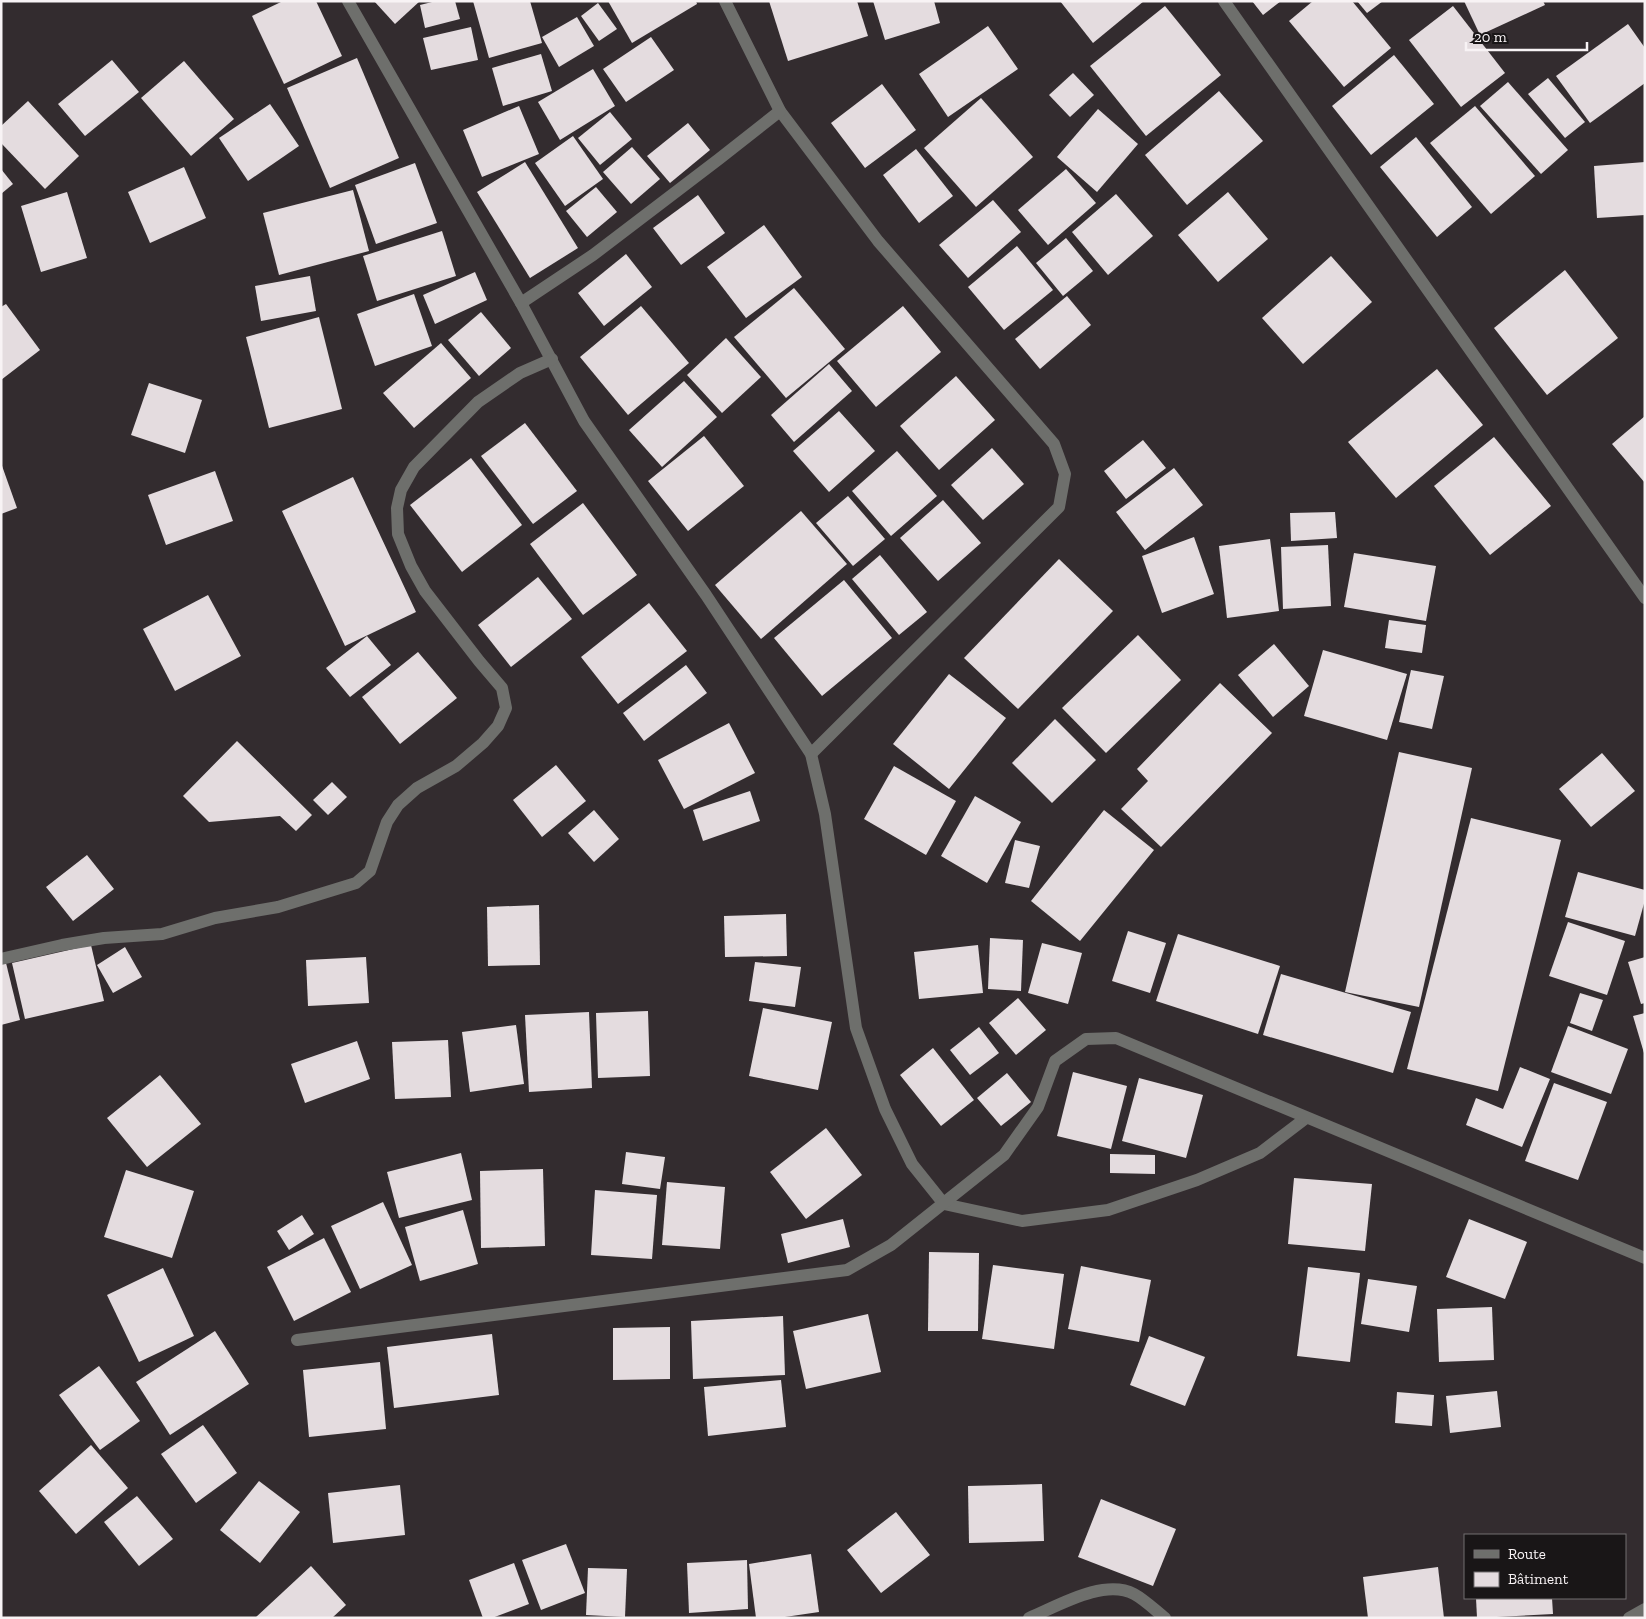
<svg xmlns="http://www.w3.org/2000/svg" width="1646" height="1619" font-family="'Zilla Slab',serif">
<rect width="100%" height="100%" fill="#332c2f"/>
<!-- building -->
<g fill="#e4dcdf">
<path d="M283,1H316L342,56L284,84L252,16Z"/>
<path d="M374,1H420L395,24Z"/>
<path d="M436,1H455L460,19L425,28L420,5Z"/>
<path d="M473,1H530L542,43L489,58Z"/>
<path d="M608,1H696L697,4L632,43Z"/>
<path d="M769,1H857L868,36L788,61Z"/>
<path d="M873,1H934L940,23L885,40Z"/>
<path d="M1060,1H1144L1093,43Z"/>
<path d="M1252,1H1281L1263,15Z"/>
<path d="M1313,1H1352L1391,48L1344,87L1289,21Z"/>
<path d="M1357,1H1383L1367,13Z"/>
<path d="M1464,1H1543L1545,5L1480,35Z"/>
<path d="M598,3L617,29L599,41L581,16Z"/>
<path d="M1165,6L1221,75L1146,136L1090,66Z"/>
<path d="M1453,6L1505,73L1461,107L1409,40Z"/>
<path d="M577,17L594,46L559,67L542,37Z"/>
<path d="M1628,24L1645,48V83L1590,123L1556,76Z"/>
<path d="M988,26L1018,69L948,117L919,74Z"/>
<path d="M471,27L478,60L431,70L423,38Z"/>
<path d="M651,37L674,70L626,102L603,69Z"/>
<path d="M541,54L552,91L503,106L492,68Z"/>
<path d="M1394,55L1434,104L1371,155L1332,106Z"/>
<path d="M357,58L399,158L330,188L287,88Z"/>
<path d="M112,60L139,92L85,136L58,104Z"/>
<path d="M184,61L234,119L191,156L141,98Z"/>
<path d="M593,69L615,106L560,140L538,102Z"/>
<path d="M1073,73L1094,95L1070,117L1049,95Z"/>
<path d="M1548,78L1585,122L1565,138L1528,94Z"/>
<path d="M1508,82L1568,150L1541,174L1480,106Z"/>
<path d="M882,84L916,130L865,168L831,123Z"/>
<path d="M1219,91L1263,141L1187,205L1145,155Z"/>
<path d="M981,98L1033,157L976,207L924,148Z"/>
<path d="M28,101L79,156L45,189L1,143V126Z"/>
<path d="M270,104L299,146L248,181L219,138Z"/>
<path d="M519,106L539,154L482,177L463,130Z"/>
<path d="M1475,106L1535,176L1491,214L1430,143Z"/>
<path d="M1098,109L1138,144L1097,192L1057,157Z"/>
<path d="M610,112L632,139L600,165L578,138Z"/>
<path d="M688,123L710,150L670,183L647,156Z"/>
<path d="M573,136L603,179L565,206L535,163Z"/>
<path d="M1416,137L1472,207L1437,237L1380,167Z"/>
<path d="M632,147L660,179L631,204L603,172Z"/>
<path d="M916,149L953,196L919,223L883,175Z"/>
<path d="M525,162L578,248L530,278L477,192Z"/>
<path d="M1645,162V215L1597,218L1594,166Z"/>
<path d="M415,163L437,223L376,244L355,185Z"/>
<path d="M184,167L206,218L150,243L128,192Z"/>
<path d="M1,169L13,184L1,194Z"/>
<path d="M1066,169L1096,203L1048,245L1018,210Z"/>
<path d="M596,187L617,212L587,237L566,211Z"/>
<path d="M353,190L369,251L279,275L263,213Z"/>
<path d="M67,192L87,258L41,272L21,206Z"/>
<path d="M1228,192L1268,239L1218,282L1178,235Z"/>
<path d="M1116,194L1153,236L1108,275L1072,232Z"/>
<path d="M698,195L725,233L681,265L653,228Z"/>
<path d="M993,200L1021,232L968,278L939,245Z"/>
<path d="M764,225L802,277L746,318L707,267Z"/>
<path d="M442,231L456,276L377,301L363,256Z"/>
<path d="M1066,238L1093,271L1063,296L1036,263Z"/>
<path d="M1017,246L1053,290L1004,330L968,287Z"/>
<path d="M626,254L652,287L604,326L578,293Z"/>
<path d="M1331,256L1372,302L1303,364L1262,318Z"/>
<path d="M1565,270L1618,338L1547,395L1494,328Z"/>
<path d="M475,272L487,300L435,324L423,295Z"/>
<path d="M310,276L316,311L261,321L255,286Z"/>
<path d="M794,288L845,349L786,398L734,337Z"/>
<path d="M414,294L432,346L375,366L357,314Z"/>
<path d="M1067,296L1091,325L1040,369L1015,339Z"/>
<path d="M6,304L40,350L1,380V307Z"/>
<path d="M641,306L689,363L628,415L580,357Z"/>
<path d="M903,306L941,352L876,407L837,361Z"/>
<path d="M481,312L511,348L479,376L448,340Z"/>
<path d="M319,317L342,409L269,428L246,337Z"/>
<path d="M726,338L761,377L722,413L687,375Z"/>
<path d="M441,343L471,378L414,428L383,393Z"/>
<path d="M829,364L852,391L794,442L771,415Z"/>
<path d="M1437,369L1483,425L1396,498L1348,442Z"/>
<path d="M956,376L995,420L939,470L900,426Z"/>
<path d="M684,381L717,417L662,467L629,430Z"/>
<path d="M149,383L202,400L185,453L131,435Z"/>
<path d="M839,411L875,451L829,492L793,451Z"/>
<path d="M1645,416V483L1612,444Z"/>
<path d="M525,423L577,491L533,524L481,456Z"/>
<path d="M704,436L744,486L688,531L648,481Z"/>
<path d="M1494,437L1551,506L1490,555L1434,486Z"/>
<path d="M1143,440L1166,468L1126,499L1104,471Z"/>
<path d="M992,448L1024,484L983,520L951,485Z"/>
<path d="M897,451L937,496L891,536L852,491Z"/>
<path d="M471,458L522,525L462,572L410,505Z"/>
<path d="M1,463L17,508L1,514Z"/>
<path d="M1174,468L1203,505L1145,550L1116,512Z"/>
<path d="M215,471L233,521L166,545L148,495Z"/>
<path d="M353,477L416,612L345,646L282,511Z"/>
<path d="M848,496L885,539L853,566L816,523Z"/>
<path d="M943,500L981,543L938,581L900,538Z"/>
<path d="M583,503L637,575L583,615L530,544Z"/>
<path d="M801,511L847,564L761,639L715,585Z"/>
<path d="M1335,512L1337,538L1291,541L1290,513Z"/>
<path d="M1194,537L1214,594L1162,613L1142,556Z"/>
<path d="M1270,539L1279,611L1227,618L1219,546Z"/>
<path d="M1328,545L1331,606L1283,609L1281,547Z"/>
<path d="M1354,553L1436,566L1426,621L1344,607Z"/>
<path d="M880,555L927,612L899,635L852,579Z"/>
<path d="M1059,559L1113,611L1018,709L964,658Z"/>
<path d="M538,577L572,619L511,667L478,625Z"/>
<path d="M844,580L892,638L822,696L774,638Z"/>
<path d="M208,595L241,656L175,691L143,629Z"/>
<path d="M649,603L687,651L618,704L581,657Z"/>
<path d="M1389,620L1426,625L1422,653L1385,648Z"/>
<path d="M1138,635L1181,680L1106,753L1062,708Z"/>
<path d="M367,636L391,665L350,697L326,668Z"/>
<path d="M1274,644L1309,686L1273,717L1238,675Z"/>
<path d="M1323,650L1407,674L1387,740L1304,716Z"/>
<path d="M418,652L457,698L400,744L362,697Z"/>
<path d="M686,665L707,693L644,741L623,713Z"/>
<path d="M1411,670L1444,676L1432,729L1399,722Z"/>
<path d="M949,674L1006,718L949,789L893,744Z"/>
<path d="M1220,683L1272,733L1161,847L1121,809L1148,781L1137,769Z"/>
<path d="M1055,719L1096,760L1052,803L1012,763Z"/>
<path d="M729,723L755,773L684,809L658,760Z"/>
<path d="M237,741L312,815L296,831L280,816L209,822L183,796Z"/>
<path d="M1399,752L1472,768L1419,1007L1345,992Z"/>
<path d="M1602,753L1635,791L1591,827L1559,789Z"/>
<path d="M556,765L586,801L542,837L513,800Z"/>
<path d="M894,766L956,801L926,855L864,819Z"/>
<path d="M332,782L347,797L328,815L313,800Z"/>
<path d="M750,791L760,821L703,841L693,810Z"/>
<path d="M975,796L1021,822L987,883L941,856Z"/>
<path d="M594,810L619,839L594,862L568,833Z"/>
<path d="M1104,810L1154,850L1080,941L1031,901Z"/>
<path d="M1471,818L1561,840L1498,1091L1407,1069Z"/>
<path d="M1015,840L1040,846L1029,888L1005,883Z"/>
<path d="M87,855L114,889L73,921L46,887Z"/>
<path d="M1578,872L1645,890V900L1635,936L1565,917Z"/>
<path d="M539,905L540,965L488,966L487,907Z"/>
<path d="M786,914L787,956L725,957L724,916Z"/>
<path d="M1568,922L1625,941L1607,995L1549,976Z"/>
<path d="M1128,931L1166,943L1150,993L1112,981Z"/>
<path d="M1178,934L1280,966L1258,1034L1156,1001Z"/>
<path d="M990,938L1023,940L1021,991L988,989Z"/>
<path d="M1042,943L1082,953L1068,1004L1028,993Z"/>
<path d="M91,945L104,1001L25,1019L12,963Z"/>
<path d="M978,945L983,993L919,999L914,952Z"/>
<path d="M125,947L142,977L113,993L97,965Z"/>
<path d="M366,957L369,1003L308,1006L306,960Z"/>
<path d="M1645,957V1003L1641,1004L1628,962Z"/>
<path d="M755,962L801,967L795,1007L749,1001Z"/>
<path d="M6,963L20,1020L1,1025V964Z"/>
<path d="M1281,974L1411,1012L1393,1073L1263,1035Z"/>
<path d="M1580,993L1603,1000L1592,1031L1570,1023Z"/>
<path d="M1018,998L1046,1030L1016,1055L989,1023Z"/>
<path d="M763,1008L832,1022L818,1090L749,1076Z"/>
<path d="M648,1011L650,1076L598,1078L596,1013Z"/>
<path d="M589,1012L592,1088L529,1092L525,1015Z"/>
<path d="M1645,1013V1053H1644L1633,1016Z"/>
<path d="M516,1025L524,1084L470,1092L462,1032Z"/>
<path d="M1568,1026L1628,1049L1611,1094L1551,1072Z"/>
<path d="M979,1027L999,1053L970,1075L950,1050Z"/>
<path d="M448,1040L451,1097L395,1099L392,1042Z"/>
<path d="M357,1041L370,1079L305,1103L291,1064Z"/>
<path d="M933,1048L974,1100L941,1126L900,1075Z"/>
<path d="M1520,1067L1550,1079L1522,1147L1466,1125L1476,1098L1503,1109Z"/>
<path d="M1073,1072L1127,1086L1111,1149L1057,1136Z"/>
<path d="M1007,1073L1031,1102L1001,1126L977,1098Z"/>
<path d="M160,1075L201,1124L147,1167L107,1118Z"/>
<path d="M1139,1078L1203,1095L1186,1158L1122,1141Z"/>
<path d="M1554,1083L1607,1102L1578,1180L1525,1161Z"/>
<path d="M826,1128L862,1175L806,1219L770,1172Z"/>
<path d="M626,1152L665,1157L660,1189L622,1184Z"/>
<path d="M461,1153L472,1200L399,1218L387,1172Z"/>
<path d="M1110,1154L1155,1155V1174L1110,1173Z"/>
<path d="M543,1169L545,1246L481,1248L480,1171Z"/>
<path d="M126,1170L194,1191L172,1258L104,1237Z"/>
<path d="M1294,1178L1372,1184L1365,1251L1288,1244Z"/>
<path d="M667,1182L725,1187L720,1249L662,1245Z"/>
<path d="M595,1190L657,1195L652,1259L591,1255Z"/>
<path d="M383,1202L412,1265L360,1289L331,1226Z"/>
<path d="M463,1210L478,1264L420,1281L405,1227Z"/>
<path d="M302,1215L314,1234L289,1250L277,1231Z"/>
<path d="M843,1219L850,1247L788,1263L781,1234Z"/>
<path d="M1469,1219L1527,1242L1505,1299L1446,1277Z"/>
<path d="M324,1238L351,1292L294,1321L267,1267Z"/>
<path d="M929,1252L979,1253L978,1331H928Z"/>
<path d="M993,1265L1064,1274L1054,1349L982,1339Z"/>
<path d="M1081,1266L1151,1280L1139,1342L1068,1329Z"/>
<path d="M1308,1267L1360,1273L1350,1362L1297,1356Z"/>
<path d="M163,1268L194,1336L139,1362L107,1295Z"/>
<path d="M1368,1279L1417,1286L1409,1332L1361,1324Z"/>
<path d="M1492,1307L1494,1360L1439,1362L1437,1309Z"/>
<path d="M868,1314L881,1372L806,1389L793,1331Z"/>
<path d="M783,1316L785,1375L693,1379L691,1321Z"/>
<path d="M670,1327V1379L613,1380V1328Z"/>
<path d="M215,1331L249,1384L170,1435L136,1382Z"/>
<path d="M492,1334L499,1395L394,1408L387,1347Z"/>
<path d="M1149,1336L1205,1357L1185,1406L1130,1385Z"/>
<path d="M380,1362L386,1429L309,1437L303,1370Z"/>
<path d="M99,1366L140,1421L100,1450L59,1395Z"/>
<path d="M781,1380L786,1427L708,1436L704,1387Z"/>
<path d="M1497,1391L1501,1427L1450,1433L1446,1396Z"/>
<path d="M1397,1392L1434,1395L1432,1426L1395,1423Z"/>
<path d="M203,1425L237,1473L196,1503L161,1454Z"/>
<path d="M91,1445L128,1488L76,1534L39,1491Z"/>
<path d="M259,1481L300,1512L260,1563L220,1530Z"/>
<path d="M1042,1484L1044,1541L969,1543L968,1486Z"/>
<path d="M400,1485L405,1535L333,1543L328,1493Z"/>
<path d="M137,1496L173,1539L139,1566L104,1522Z"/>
<path d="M1101,1499L1176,1529L1153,1586L1078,1557Z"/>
<path d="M896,1512L930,1555L881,1593L847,1550Z"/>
<path d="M566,1544L585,1593L541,1610L522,1560Z"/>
<path d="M811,1554L819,1612L778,1618H756L749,1564Z"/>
<path d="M747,1560L748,1609L689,1613L687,1563Z"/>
<path d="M514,1563L529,1604L492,1618H483L469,1580Z"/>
<path d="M311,1566L346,1605L332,1618H255Z"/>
<path d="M1438,1567L1444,1618H1368L1363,1577Z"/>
<path d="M588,1568L627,1569L625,1617L586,1615Z"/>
<path d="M1476,1598H1552L1553,1614L1477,1618Z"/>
</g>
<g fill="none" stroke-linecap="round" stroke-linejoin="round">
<!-- minor -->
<g stroke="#6e6f6c" stroke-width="12">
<path d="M348,1L521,303L584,421L706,595L811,754L825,814L856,1028L885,1109L912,1164L944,1204L1022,1221L1108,1210L1197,1180L1260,1153L1306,1118"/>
<path d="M725,1L780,111L878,241L1054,444L1065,474L1059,507L811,754"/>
<path d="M1224,1L1645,598"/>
<path d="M521,303L593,255L719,159L780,111"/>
<path d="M1,959L62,945L104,938L162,934L215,918L278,907L356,883L370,871L387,822L398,805L417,788L456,766L483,743L498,726L506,708L502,688L479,661L425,591L411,566L398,534L397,508L401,490L414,467L478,402L520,373L552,359"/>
<path d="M297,1340L847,1270L891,1245L1004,1155L1038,1107L1055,1061L1086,1039L1116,1038L1645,1258"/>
<path d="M1029,1618C1058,1606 1104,1578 1134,1594C1145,1600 1155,1610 1165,1618"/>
<path d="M1629,1618L1645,1609"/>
</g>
</g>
<!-- border -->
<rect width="1646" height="1619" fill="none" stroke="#f8f3f5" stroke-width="5"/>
<!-- legend -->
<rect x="1464" y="1534" width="162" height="65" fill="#191617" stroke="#726e70"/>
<rect x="1474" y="1550" width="25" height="8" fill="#6e6f6c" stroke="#726e70"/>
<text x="1508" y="1559" font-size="15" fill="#f8f3f5">Route</text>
<rect x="1474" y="1572" width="25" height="15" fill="#e4dcdf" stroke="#726e70"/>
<text x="1508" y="1584" font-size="15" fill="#f8f3f5">Bâtiment</text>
<!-- scale -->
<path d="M1466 42v8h121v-8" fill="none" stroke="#f8f3f5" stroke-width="2.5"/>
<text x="1474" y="42" font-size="15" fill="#f8f3f5" stroke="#191617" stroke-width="4" paint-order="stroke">20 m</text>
</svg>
